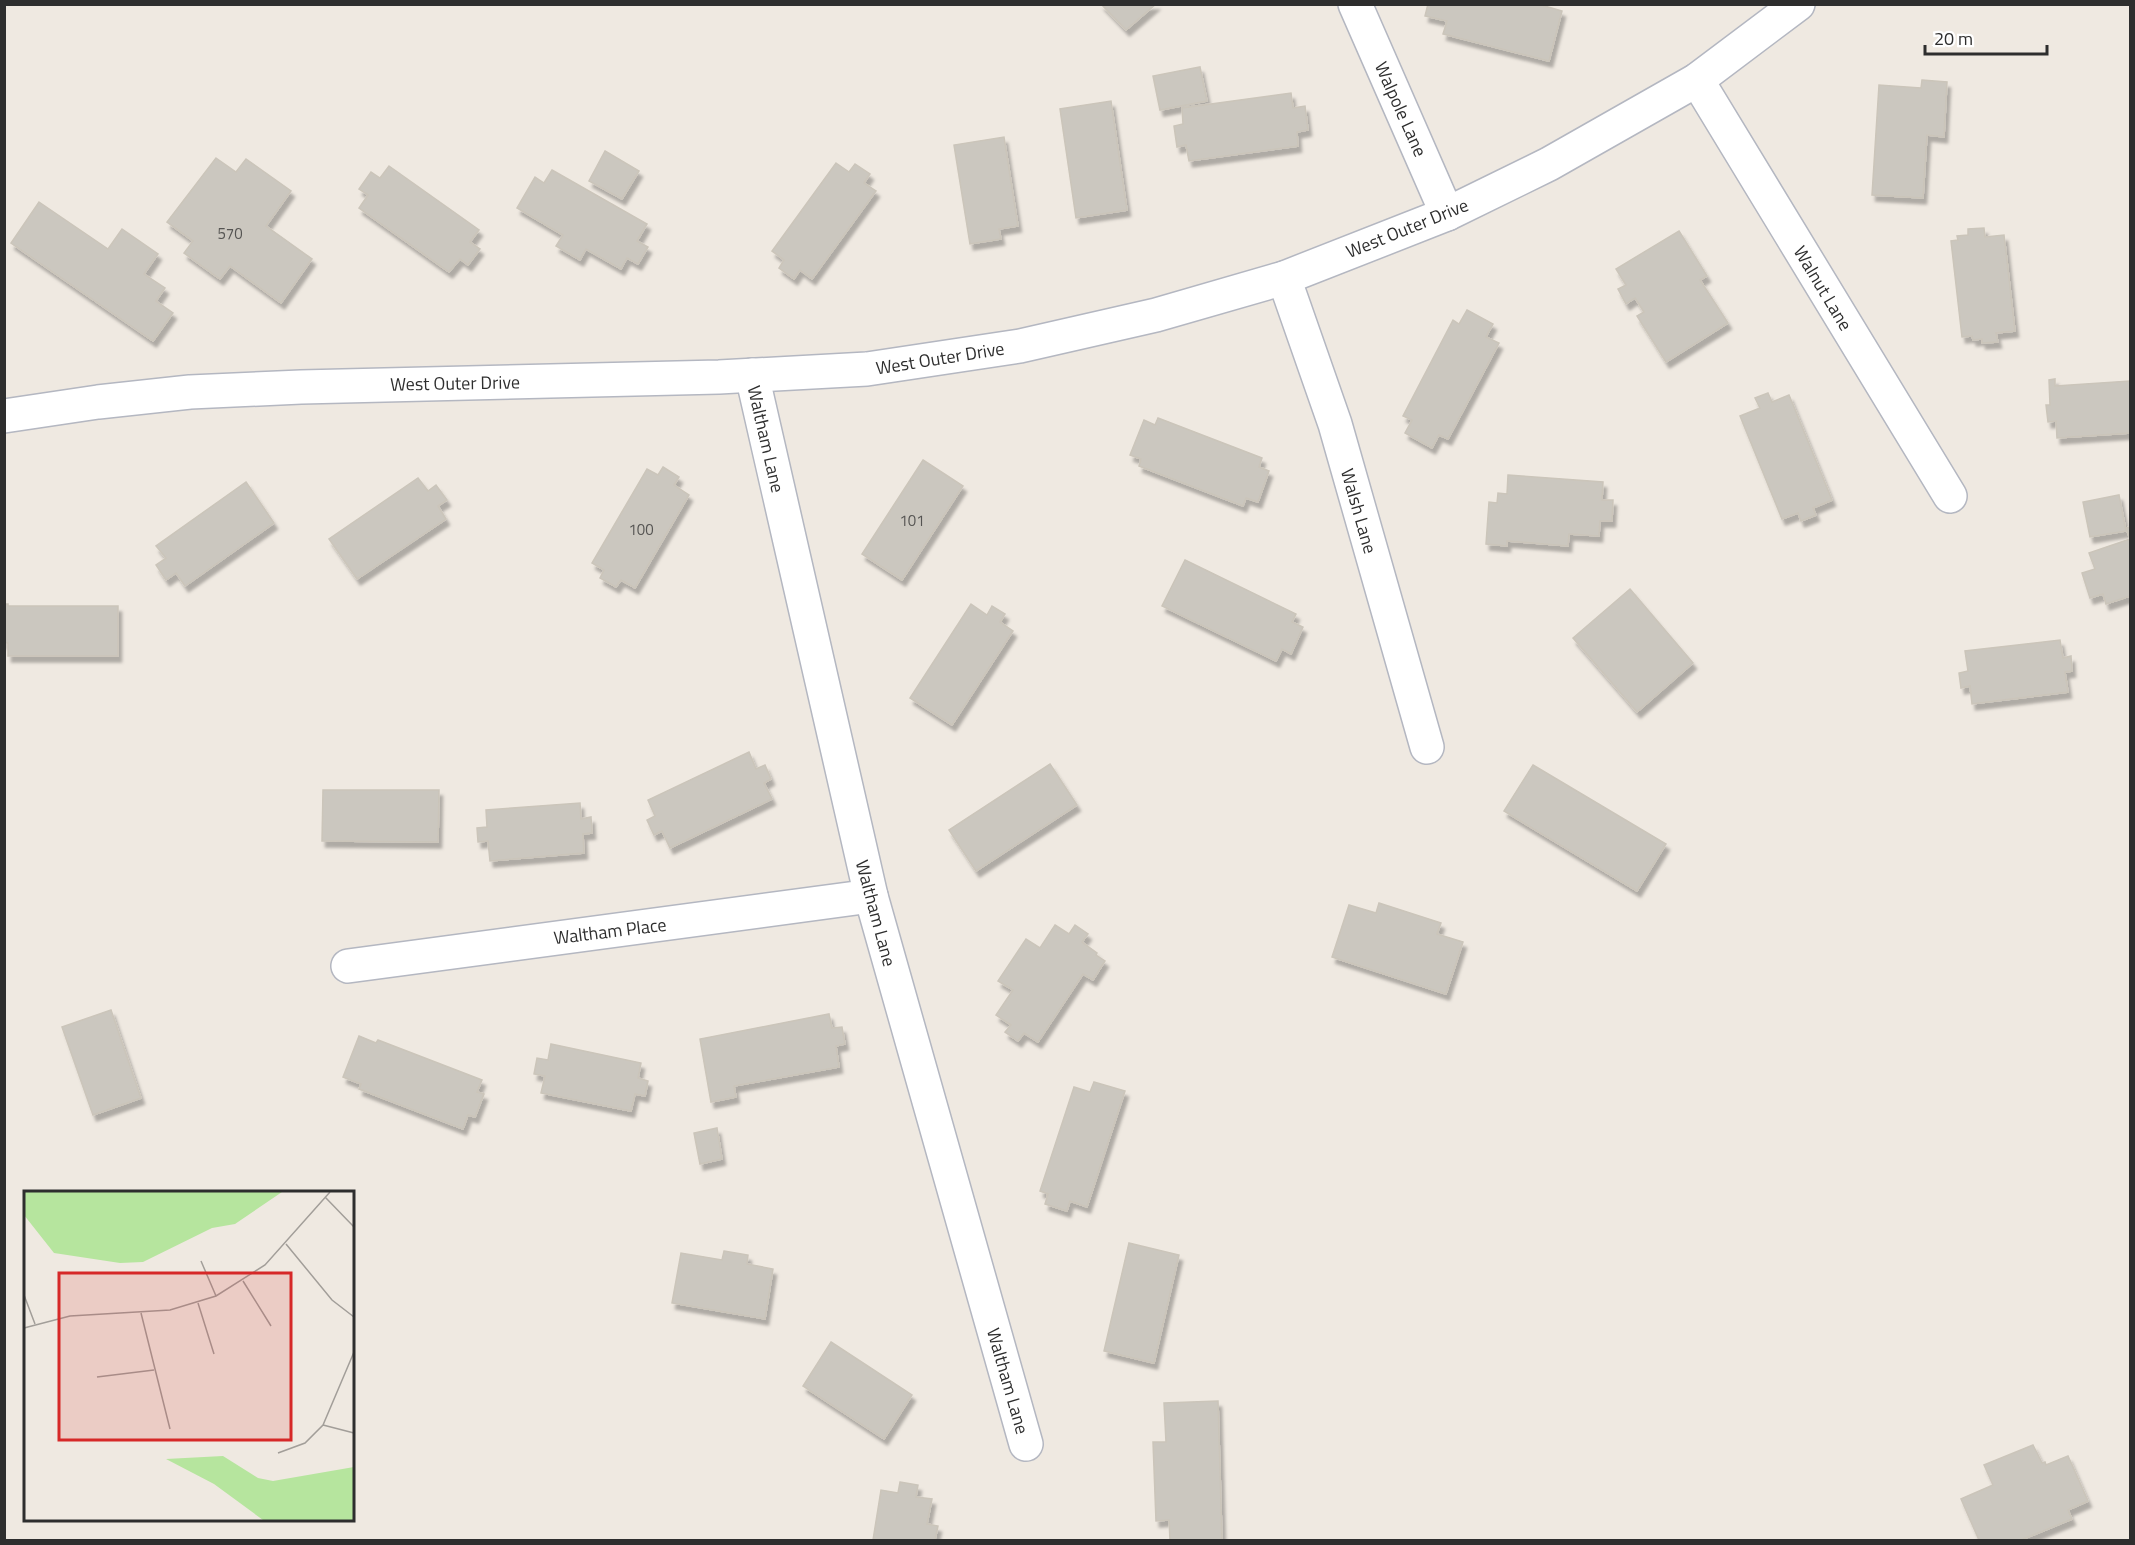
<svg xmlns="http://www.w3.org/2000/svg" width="2135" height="1545" font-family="'Titillium Web',sans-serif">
<defs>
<filter id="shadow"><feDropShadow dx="3.5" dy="6" stdDeviation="1.5" flood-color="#0004"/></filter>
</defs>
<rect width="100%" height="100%" fill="#efe9e1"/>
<!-- building -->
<g fill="#cbc7bf" stroke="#cbc5ba" stroke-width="1.5" filter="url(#shadow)">
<path d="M1101,4H1156L1126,30Z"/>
<path d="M1428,4H1538L1562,11L1549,61L1443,34L1447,21L1425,16Z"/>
<path d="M1200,67L1207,101L1160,110L1153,76Z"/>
<path d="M1922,80L1947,82L1944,137L1927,135L1923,198L1872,195L1879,85L1921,88Z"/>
<path d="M1291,93L1293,108L1305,106L1308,130L1297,132L1298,146L1189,161L1186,145L1177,147L1174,126L1183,124L1182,108Z"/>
<path d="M1111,101L1127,210L1076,218L1060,109Z"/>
<path d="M1004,137L1018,226L999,229L1001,239L970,244L954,145Z"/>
<path d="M605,151L639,171L622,199L589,181Z"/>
<path d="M216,158L236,172L246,159L291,191L266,226L312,259L281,303L230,266L220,279L184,253L193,241L167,222Z"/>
<path d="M836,163L849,172L855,164L870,174L864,183L876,191L812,279L800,270L794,279L779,268L784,260L772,251Z"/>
<path d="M389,166L479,230L470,242L480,249L468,265L460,259L449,272L359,208L368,195L359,189L371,172L380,178Z"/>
<path d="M552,170L647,224L637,241L648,247L638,264L627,258L621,269L586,249L580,260L556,246L563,235L517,208L535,177L544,183Z"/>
<path d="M39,202L108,249L122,229L158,254L144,274L165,288L156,301L173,313L153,341L11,243Z"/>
<path d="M1984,228L1985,237L2004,235L2015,331L1996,333L1998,342L1982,343V339L1973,340L1972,336L1962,337L1951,241L1958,240L1957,236L1968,235V229Z"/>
<path d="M1679,231L1707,276L1700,280L1728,323L1666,362L1637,316L1644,312L1635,298L1626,304L1618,289L1626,285L1616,269Z"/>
<path d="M1467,310L1493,324L1486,337L1499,343L1448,439L1439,435L1432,448L1405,433L1412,420L1403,416L1453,320L1459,324Z"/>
<path d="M2055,379V386L2130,381V433L2057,438L2056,421L2048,422L2046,405H2050L2049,380Z"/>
<path d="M1768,393L1772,402L1789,395L1832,500L1813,508L1816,515L1801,521L1798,513L1782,519L1740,416L1760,408L1755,398Z"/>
<path d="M1158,418L1262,458L1259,467L1269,471L1258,502L1246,498L1243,506L1139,466L1141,459L1130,455L1144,420L1155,425Z"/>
<path d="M923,460L963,486L902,580L862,554Z"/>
<path d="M663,467L679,477L674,485L689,495L635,588L621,580L616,587L600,578L604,570L592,563L647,469L658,475Z"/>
<path d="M1508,475L1603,482L1602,500H1613L1612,521H1600L1599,536L1569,534L1568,546L1507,541V546L1486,544L1489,502L1497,503L1498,493L1507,494Z"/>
<path d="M418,478L428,491L436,485L447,500L438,506L446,519L357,579L329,539Z"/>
<path d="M246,482L274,523L185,586L176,573L166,580L156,565L166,558L156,546Z"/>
<path d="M2119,495L2126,531L2090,537L2083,502Z"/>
<path d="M2130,527V596L2106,604L2103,594L2090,598L2082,573L2095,569L2089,553L2130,539L2126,528Z"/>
<path d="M1185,560L1296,614L1292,622L1303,627L1291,654L1282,649L1276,661L1162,606Z"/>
<path d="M1630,589L1693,663L1637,712L1573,638Z"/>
<path d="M4,604H8V606H118V656H8V643H4Z"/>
<path d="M971,604L987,615L992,606L1005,614L1000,622L1013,631L952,725L910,698Z"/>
<path d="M2060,640L2063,658L2071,656L2072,671L2065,672L2068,692L1972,704L1970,686L1961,688L1959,673L1968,671L1965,651Z"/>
<path d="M749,752L756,769L765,765L771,779L764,783L772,799L670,848L662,831L654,835L647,820L655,816L648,800Z"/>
<path d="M1050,764L1077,805L976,871L949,830Z"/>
<path d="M1533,765L1666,844L1637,891L1504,811Z"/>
<path d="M323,790H439L438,842L322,841Z"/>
<path d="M580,803L581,819L591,817L592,833L583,834L584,853L490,861L488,841L478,842L477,828L487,827L486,810Z"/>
<path d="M1379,903L1441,923L1437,934L1463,942L1446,994L1332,957L1349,905L1376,913Z"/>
<path d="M1055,925L1069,934L1075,925L1088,934L1082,942L1097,953L1096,955L1105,961L1093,980L1083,974L1038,1042L1024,1033L1018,1041L1005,1032L1011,1025L996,1015L1013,990L998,981L1026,939L1040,948Z"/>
<path d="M111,1010L141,1098L93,1115L62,1027Z"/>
<path d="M829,1014L832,1028L842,1027L845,1044L836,1046L839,1067L734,1086L736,1097L711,1102L700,1039Z"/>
<path d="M359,1036L376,1043L378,1040L482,1080L477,1092L484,1094L475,1117L468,1115L463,1129L359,1089L361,1084L343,1077Z"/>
<path d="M551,1044L641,1063L638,1078L648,1081L645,1096L635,1094L631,1111L541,1093L545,1076L534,1074L537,1058L548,1060Z"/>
<path d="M1094,1082L1125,1091L1087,1207L1070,1201L1067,1211L1045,1204L1048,1194L1040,1191L1074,1087L1090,1092Z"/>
<path d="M717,1128L722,1159L700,1164L694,1133Z"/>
<path d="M1129,1243L1179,1255L1154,1363L1104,1351Z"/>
<path d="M724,1251L748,1255L747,1264L773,1269L765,1319L672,1303L681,1253L722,1260Z"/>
<path d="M831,1342L912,1395L884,1439L803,1386Z"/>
<path d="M1218,1401L1222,1540H1170L1169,1520L1156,1521L1153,1442H1166L1164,1403Z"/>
<path d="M2033,1445L2042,1463L2045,1462L2046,1465L2068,1456L2088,1501L2068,1510L2072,1519L2021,1540H1979L1961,1499L1993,1485L1984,1465Z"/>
<path d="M900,1482L918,1485L916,1497L932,1499L927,1524L938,1526L935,1540H873L881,1490L898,1493Z"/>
</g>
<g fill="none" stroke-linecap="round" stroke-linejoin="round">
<!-- minor casing -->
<g stroke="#b4b7c1" stroke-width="36">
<g id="minor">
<path d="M1355,4L1447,214"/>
<path d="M1697,80L1950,496"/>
<path d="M1284,278L1335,424L1427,747"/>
<path d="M752,375L871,896L1026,1444"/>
<path d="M348,966L871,896"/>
</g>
</g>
<!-- tertiary casing -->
<g stroke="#b4b7c1" stroke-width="36">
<path id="tertiary" d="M4,416L98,402L190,392L301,387L719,377L867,369L1020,346L1156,315L1284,278L1447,214L1549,164L1697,80L1798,4"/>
</g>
<!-- minor -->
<use href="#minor" stroke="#fff" stroke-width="33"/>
<!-- tertiary -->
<use href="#tertiary" stroke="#fff" stroke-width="33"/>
</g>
<g text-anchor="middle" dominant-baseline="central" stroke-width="4.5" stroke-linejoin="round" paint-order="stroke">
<!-- number labels -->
<g font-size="15" fill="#555452">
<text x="230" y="233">570</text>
<text x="912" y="520">101</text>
<text x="641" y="529">100</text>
</g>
<!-- street labels -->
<g font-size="18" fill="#2e2e2e" stroke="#fff">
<text transform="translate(1401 109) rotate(66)">Walpole Lane</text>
<text transform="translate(1407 228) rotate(-22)">West Outer Drive</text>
<text transform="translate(1823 288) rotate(59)">Walnut Lane</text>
<text transform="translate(940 358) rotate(-9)">West Outer Drive</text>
<text transform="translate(455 383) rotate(-1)">West Outer Drive</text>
<text transform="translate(766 439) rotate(77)">Waltham Lane</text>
<text transform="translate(1359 511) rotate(74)">Walsh Lane</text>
<text transform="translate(876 913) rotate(75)">Waltham Lane</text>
<text transform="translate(610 931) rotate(-7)">Waltham Place</text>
<text transform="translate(1008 1381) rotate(74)">Waltham Lane</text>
</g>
</g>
<!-- overview -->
<g transform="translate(24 1191)">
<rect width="330" height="330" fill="#efe9e1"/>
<path d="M0,1H258L211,33L188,37L119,71L96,72L30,62L0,24ZM199,265L234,287L249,290L330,276V329H239L190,293L142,268Z" fill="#b6e59e"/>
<path fill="none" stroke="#a29e99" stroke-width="1.5" d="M301,6L330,36M262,53L308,109L330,126M177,70L192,105M219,90L247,135M0,104L11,133M174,112L190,163M117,122L146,238M0,137L46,125L146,119L192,105L241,74L306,1M73,186L130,179M299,234L330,242M254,262L281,252L299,234L330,161"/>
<path fill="#d62828" fill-opacity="0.15" stroke="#d62828" stroke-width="3" d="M35,82H267V249H35Z"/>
<rect width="330" height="330" fill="none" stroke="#2e2e2e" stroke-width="3"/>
</g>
<!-- border -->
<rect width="2135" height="1545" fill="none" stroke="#2e2e2e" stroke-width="12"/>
<!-- scale -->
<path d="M1925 45v9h122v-9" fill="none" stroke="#2e2e2e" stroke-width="3"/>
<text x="1934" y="45" font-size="18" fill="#2e2e2e" stroke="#ffffff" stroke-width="4.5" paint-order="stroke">20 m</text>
</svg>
